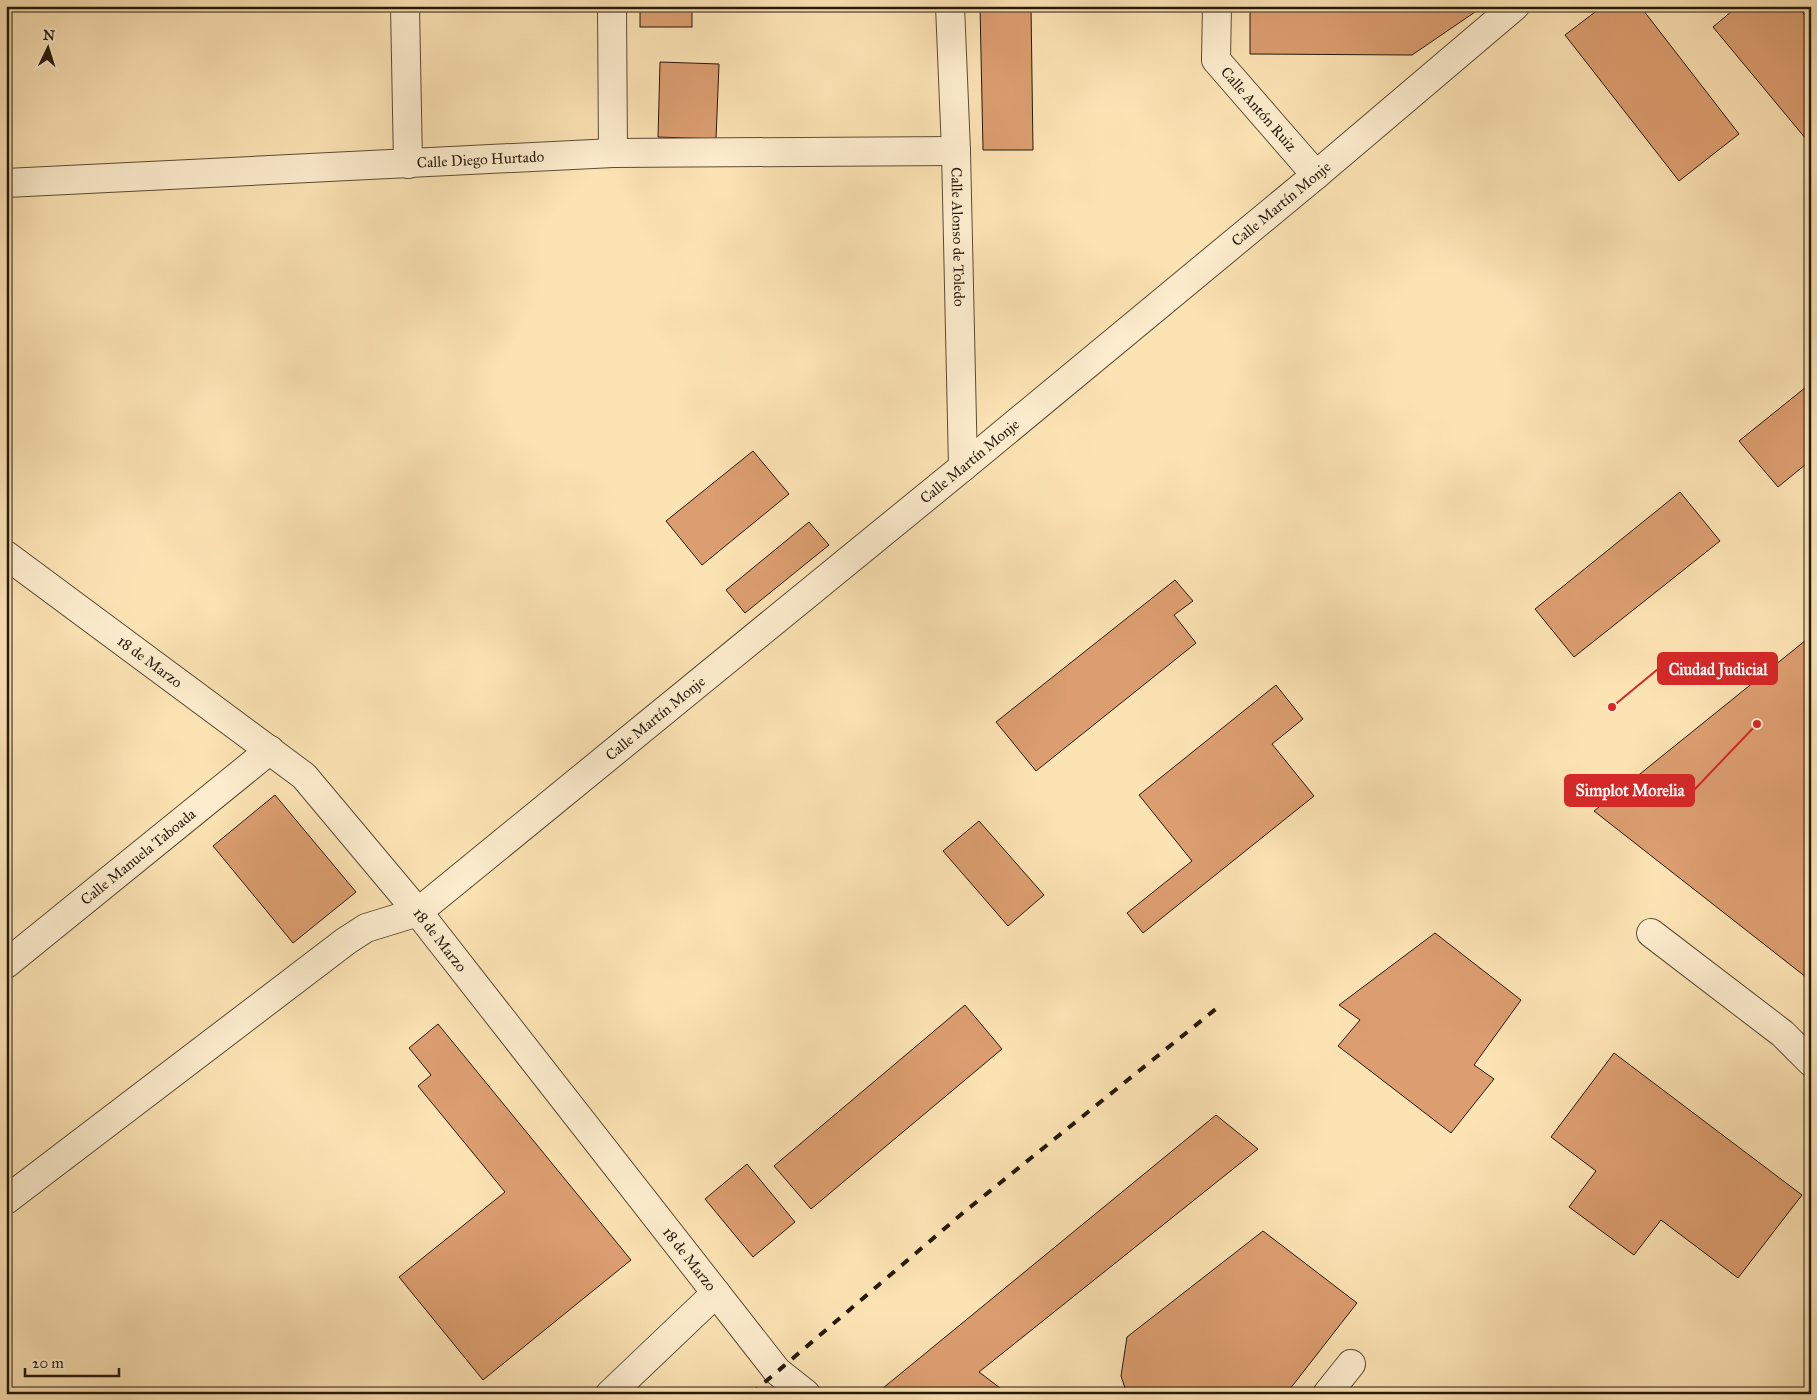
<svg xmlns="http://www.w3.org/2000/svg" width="1817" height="1400" font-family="'IM FELL Great Primer',serif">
<rect width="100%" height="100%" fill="#fce3b4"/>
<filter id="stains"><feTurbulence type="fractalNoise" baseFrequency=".004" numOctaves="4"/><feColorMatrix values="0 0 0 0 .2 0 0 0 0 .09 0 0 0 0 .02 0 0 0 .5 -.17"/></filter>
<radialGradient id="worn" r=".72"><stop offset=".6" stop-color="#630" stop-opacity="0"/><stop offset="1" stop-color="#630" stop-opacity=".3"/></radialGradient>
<!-- building -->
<g fill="#dc9e70" stroke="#26190a">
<rect x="640" y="6" width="52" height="21"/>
<path d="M980,6H1031L1033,150H983Z"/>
<path d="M1250,6H1478V10L1412,55L1250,54Z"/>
<path d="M1603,6H1640L1739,134L1679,181L1565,35Z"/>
<path d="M1738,6H1797L1811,22V145L1713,27Z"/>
<path d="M660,62L719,64L716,139L658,137Z"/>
<path d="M1811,383V460L1778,487L1739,441Z"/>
<path d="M753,451L789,494L702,565L666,521Z"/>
<path d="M1680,492L1720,541L1574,657L1535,609Z"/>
<path d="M809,522L829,545L745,613L726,590Z"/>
<path d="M1175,580L1193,601L1174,615L1196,643L1036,771L996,722Z"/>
<path d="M1811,636V981L1594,811Z"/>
<path d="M1276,685L1303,719L1272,744L1314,796L1143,933L1127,913L1192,861L1139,795Z"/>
<path d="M275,795L356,892L293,943L213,846Z"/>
<path d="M979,821L1044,895L1008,926L943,851Z"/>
<path d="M1435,933L1521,1000L1474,1065L1494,1079L1451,1133L1338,1046L1360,1020L1339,1005Z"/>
<path d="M965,1005L1002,1049L811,1209L774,1166Z"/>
<path d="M438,1024L631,1260L483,1380L399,1277L505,1192L418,1086L431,1075L409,1048Z"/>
<path d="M1614,1053L1802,1195L1738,1278L1661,1220L1634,1255L1569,1207L1596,1171L1551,1137Z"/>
<path d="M1216,1115L1258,1149L979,1372L1008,1394L877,1393Z"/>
<path d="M747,1164L795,1222L753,1257L705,1199Z"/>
<path d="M1263,1231L1357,1303L1286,1394H1127L1121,1376L1127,1337Z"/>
</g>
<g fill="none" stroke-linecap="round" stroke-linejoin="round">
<!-- minor casing -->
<g stroke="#5c4c34" stroke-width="30">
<g id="minor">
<path d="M405,6L408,164"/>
<path d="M612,6L613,153"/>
<path id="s1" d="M950,6L956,151L963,467"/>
<path id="s2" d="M1217,6L1216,60L1316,175"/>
<path id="s3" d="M6,183L613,153L956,151"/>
<path id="s4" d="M6,555L304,776L418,912L777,1371L806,1394"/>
<path d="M1651,933L1783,1034L1811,1062"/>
<path id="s5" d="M6,964L270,750"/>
<path id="s6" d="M6,1200L346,941L366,928L418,912L963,467L1316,175L1515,6"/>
<path d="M610,1394L716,1293"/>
<path d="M1327,1394L1351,1364"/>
</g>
</g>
<!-- minor -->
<use href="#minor" stroke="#fdedce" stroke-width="28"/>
<!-- rail -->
<path stroke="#26190a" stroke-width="4" stroke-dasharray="9 9" stroke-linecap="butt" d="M751,1394L964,1212L1222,1004"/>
</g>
<g text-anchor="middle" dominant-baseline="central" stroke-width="5" stroke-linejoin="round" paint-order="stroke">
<!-- street labels -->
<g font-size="15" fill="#26190a" stroke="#fdedce">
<text stroke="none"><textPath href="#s2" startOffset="119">Calle Antón Ruiz</textPath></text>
<text stroke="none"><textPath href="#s3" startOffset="475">Calle Diego Hurtado</textPath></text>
<text stroke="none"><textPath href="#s6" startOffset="1622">Calle Martín Monje</textPath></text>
<text stroke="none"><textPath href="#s1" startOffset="231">Calle Alonso de Toledo</textPath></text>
<text stroke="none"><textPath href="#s6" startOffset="1218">Calle Martín Monje</textPath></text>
<text stroke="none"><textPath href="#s4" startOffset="179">18 de Marzo</textPath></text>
<text stroke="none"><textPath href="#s6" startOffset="812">Calle Martín Monje</textPath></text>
<text stroke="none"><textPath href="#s5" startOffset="170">Calle Manuela Taboada</textPath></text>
<text stroke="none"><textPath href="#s4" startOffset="584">18 de Marzo</textPath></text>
<text stroke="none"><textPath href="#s4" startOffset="989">18 de Marzo</textPath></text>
</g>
</g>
<!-- callouts -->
<path fill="none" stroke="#d62828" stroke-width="2" d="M1612 707L1658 669M1757 724L1694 790"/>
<g fill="#d62828" stroke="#fdedce" stroke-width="2">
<circle cx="1612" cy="707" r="5"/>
<circle cx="1757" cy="724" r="5"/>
</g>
<g fill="#d62828" stroke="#d62828" stroke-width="2">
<rect x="1658" y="653" width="119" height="31" rx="5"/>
<rect x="1565" y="775" width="129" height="31" rx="5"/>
</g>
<g font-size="16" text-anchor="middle" font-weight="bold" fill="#fff">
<text x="1718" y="675">Ciudad Judicial</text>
<text x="1630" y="796">Simplot Morelia</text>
</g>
<!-- margin -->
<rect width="1817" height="1400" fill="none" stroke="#fce3b4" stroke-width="25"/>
<rect x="8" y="8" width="1802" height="1385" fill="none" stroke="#26190a" stroke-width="2.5"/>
<rect x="12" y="12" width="1792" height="1375" fill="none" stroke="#26190a"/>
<!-- north arrow -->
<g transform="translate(48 48) rotate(4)" stroke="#fdedce" stroke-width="4" paint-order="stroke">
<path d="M0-4L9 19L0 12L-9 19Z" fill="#26190a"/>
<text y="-8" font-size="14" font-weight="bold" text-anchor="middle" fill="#26190a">N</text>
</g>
<!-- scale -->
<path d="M25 1368v8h94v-8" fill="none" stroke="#26190a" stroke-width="2.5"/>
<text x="32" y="1368" font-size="15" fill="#26190a" stroke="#fdedce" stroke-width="4" paint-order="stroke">20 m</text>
<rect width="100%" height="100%" filter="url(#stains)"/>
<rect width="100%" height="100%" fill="url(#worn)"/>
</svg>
